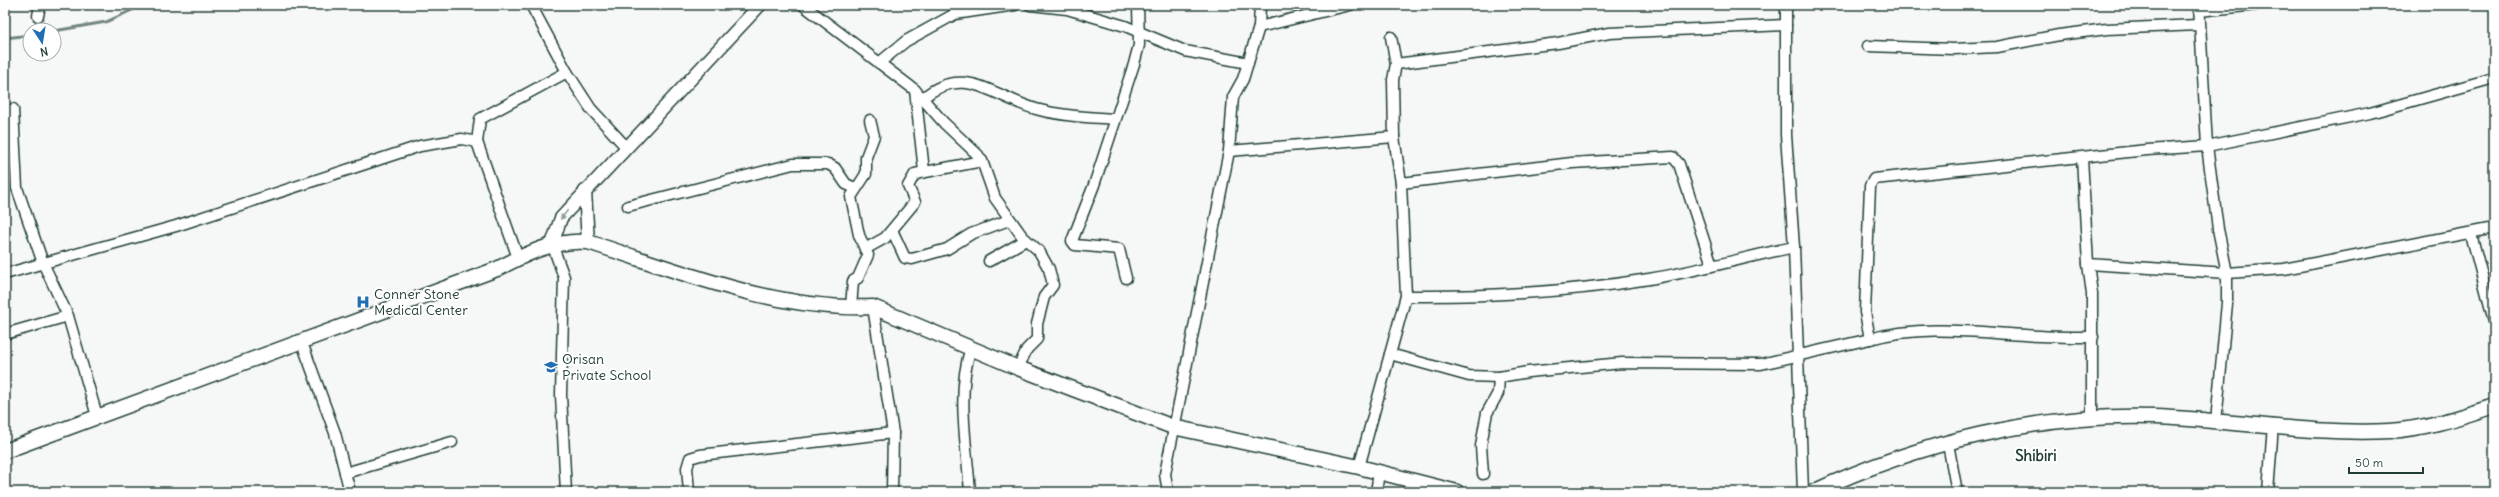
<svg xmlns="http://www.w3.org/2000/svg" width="2499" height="497" font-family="Delius,sans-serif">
<rect width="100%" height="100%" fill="#f6f7f7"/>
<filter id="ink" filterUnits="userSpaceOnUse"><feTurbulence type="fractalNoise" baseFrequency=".025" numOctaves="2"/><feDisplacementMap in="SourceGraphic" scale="8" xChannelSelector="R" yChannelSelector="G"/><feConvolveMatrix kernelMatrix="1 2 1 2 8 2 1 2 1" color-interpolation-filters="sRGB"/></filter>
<g filter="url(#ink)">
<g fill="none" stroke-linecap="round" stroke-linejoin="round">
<!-- stream -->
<g stroke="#72857f" stroke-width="3">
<path d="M54,31L106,22L143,5"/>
<path d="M5,38L30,35"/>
</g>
<!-- minor casing -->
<g stroke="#1f3d34" stroke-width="13">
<g id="minor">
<path d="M531,5L567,72L591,109L627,148"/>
<path d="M803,5L915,90L944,123L978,155L982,161L995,198L1022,236L1039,251L1049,269L1053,285L1044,297L1037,324V339L1027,349L1018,368"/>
<path d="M1030,5L1067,9L1125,26L1185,51L1248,63"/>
<path d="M1786,5V135L1794,247L1803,492"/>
<path d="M2199,5L2207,146L2218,229L2227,273V303L2216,422"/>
<path d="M2199,11L2256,5"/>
<path d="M38,16L40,5"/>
<path d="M1259,27L1350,5"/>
<path d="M1868,46L1954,49L1997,47L2059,35L2107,29L2198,25"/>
<path d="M879,63L906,41L955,14L1015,5"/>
<path d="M1396,64L1558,43L1609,33L1786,25"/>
<path d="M915,90L924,171"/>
<path d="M923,98C963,63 994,97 1036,109C1061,116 1089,117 1115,119"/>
<path d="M13,109L17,188L43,263L68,316L97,416"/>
<path d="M477,142L480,119L567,72"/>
<path d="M1229,151L1394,137"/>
<path d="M2082,158L2088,264L2092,294V418"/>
<path d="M1401,183L1572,163L1673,157L1679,164L1712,265"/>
<path d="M628,206L793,164H828L835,168L846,184L855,188"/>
<path d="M892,230L905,258L912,259L947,249L971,234L1009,220"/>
<path d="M2471,234L2494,321"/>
<path d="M552,244L564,277L561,395L566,492"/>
<path d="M865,249L859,235L851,197L866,174V157L874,136L870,120"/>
<path d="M989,261L1026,240"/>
<path d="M2088,264L2227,273L2284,269L2494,228"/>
<path d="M5,274L176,226L420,146L462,139L477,142L518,258"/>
<path d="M1126,278L1119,249L1075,245L1072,241L1094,185L1134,64L1139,45L1138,5"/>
<path d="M1406,296C1487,297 1569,292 1649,279C1698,271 1746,257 1794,247"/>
<path d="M873,307L893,433L892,492"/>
<path d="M851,308L853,281L858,278L868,255L865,249L885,238L915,202L908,186L915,174L982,161"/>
<path d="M5,334L68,316"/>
<path d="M2093,337C2070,337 2048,337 2025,335C1974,332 1920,325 1870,339L1865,312L1870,186L1874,179L2147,150L2207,146L2370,113L2494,78"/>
<path d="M301,340L335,433L350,492"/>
<path d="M1390,354L1469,376L1499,377L1528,372L1622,363L1761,364L1870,339"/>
<path d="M1948,444L1957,492"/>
<path d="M1359,467L1406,296L1401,183L1394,137L1393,80L1396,64L1391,37"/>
<path d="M345,473L452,442"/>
<path d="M1483,474L1481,446L1484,428L1487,413L1498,393L1499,377"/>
<path d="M689,492L687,468L690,458L700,455L893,433"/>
<path d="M970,492C967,448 956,390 971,348"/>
<path d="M1168,492L1165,474L1229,151L1233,97L1243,79L1259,27L1260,5"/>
<path d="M1376,492L1379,473"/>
<path d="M2268,492L2273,425"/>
</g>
</g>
<!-- tertiary casing -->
<g stroke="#1f3d34" stroke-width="15">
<g id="tertiary">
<path d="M585,191L588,242"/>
<path d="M552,244L561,218L760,5"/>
</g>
</g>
<!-- secondary casing -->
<g stroke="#1f3d34" stroke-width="17">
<g id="secondary">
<path d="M5,451L497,269C526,254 555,239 588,242C680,271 775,311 873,307L1018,368L1173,427L1359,467L1457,492"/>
<path d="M1813,492C1918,443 2039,413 2155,417C2233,420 2311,435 2389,431C2425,429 2460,417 2494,406"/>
</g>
</g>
<!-- minor -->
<use href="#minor" stroke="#fff" stroke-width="10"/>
<!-- tertiary -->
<use href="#tertiary" stroke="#fff" stroke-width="12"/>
<!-- secondary -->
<use href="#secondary" stroke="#fff" stroke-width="14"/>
</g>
<!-- one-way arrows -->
<defs><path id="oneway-solid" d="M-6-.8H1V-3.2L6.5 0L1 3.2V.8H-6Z"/></defs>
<use fill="#8f9e9a" href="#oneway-solid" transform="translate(564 215) rotate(128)"/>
</g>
<!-- icons -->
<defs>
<g id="hospital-bare" transform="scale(1.08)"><path d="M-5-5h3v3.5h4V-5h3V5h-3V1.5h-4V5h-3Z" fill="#1f6fb2" stroke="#fff" stroke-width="2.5" paint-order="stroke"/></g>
<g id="school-bare" transform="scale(1.08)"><path d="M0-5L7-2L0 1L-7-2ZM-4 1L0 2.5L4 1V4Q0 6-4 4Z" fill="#1f6fb2" stroke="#fff" stroke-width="2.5" paint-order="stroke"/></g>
</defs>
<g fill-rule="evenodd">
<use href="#hospital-bare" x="363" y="302"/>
<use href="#school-bare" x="551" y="367"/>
</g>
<g text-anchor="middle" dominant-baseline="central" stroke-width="4" stroke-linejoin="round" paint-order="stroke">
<!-- poi labels -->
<g font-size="14" fill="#1f3d34" stroke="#fff" text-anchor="start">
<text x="374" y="294">Conner Stone<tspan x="374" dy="16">Medical Center</tspan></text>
<text x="562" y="359">Orisan<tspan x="562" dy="16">Private School</tspan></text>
</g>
<!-- neighbourhood labels -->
<g font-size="15" font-weight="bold" fill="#1f3d34" stroke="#fff">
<text x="2036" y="455">Shibiri</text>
</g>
</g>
<!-- margin -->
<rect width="2499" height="497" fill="none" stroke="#fff" stroke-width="20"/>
<rect x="10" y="10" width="2479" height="477" fill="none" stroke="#1f3d34" stroke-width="1.5" filter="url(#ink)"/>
<!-- north arrow -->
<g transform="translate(42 42) rotate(168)"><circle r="19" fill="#ffffff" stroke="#a5b1ae"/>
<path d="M0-3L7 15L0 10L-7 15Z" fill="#1f6fb2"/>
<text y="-6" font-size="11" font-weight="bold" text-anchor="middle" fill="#1f3d34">N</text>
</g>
<!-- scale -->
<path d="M2349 467v6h74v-6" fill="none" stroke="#1f3d34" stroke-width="2"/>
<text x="2355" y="467" font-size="12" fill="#1f3d34" stroke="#ffffff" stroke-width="3" paint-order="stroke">50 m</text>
</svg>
